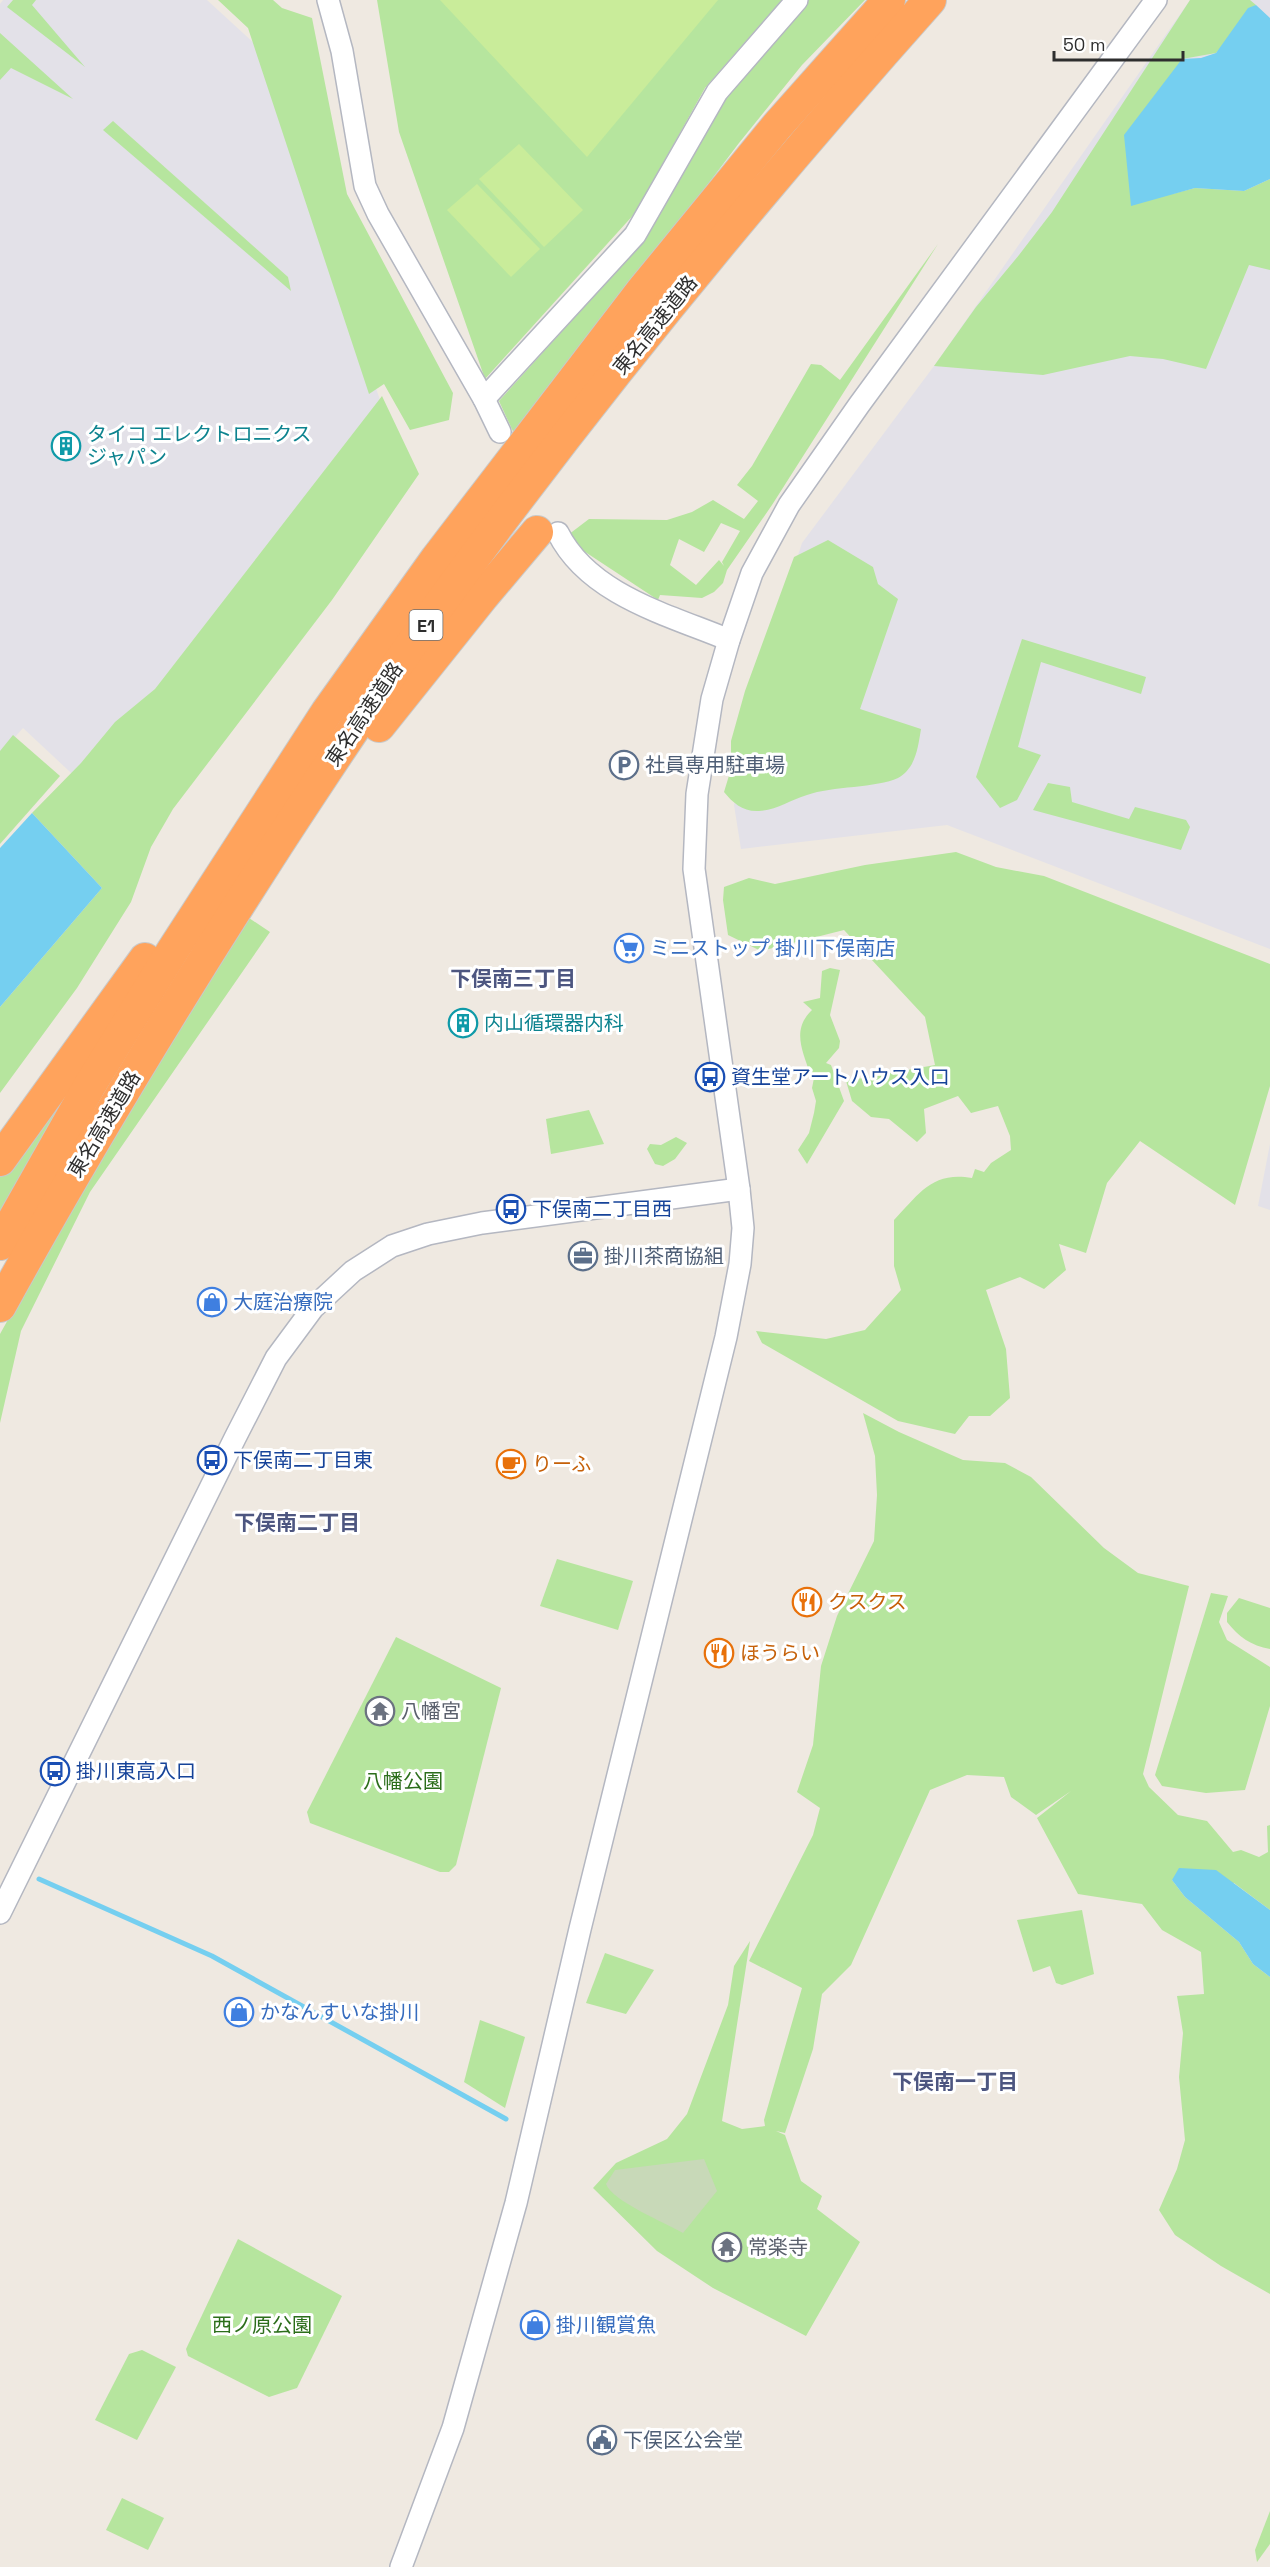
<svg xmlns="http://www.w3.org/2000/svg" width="1270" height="2567" font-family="'Space Grotesk','Noto Sans JP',sans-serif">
<rect width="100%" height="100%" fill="#efe9e1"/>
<!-- industrial -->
<g fill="#e3e1e8">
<path d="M3,0H207L255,44L385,414L114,813L23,728L0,754V4Z"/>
<path d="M1190,0H1270V949L947,825L741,849L734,805L759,675L802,543L934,366Z"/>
<path d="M1270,1144V1210L1258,1206Z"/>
</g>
<!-- green -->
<g fill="#b6e59e" fill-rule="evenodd">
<path d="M13,0H36L32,5L85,67L7,7Z"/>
<path d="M218,0H273L282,8L312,18L347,194L453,393L449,420L410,430L384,384L369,394L248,28Z"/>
<path d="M377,0H782L705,88L636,212L485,379L399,132Z"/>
<path d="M808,0H865L802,65L739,143L516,438L499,401L643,242L723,96L774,43Z"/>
<path d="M1190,0H1250L1256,5L1216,53L1182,59L1172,194L1195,188L1244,191L1270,179V270L1249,265L1206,369L1163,359L1130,356L1043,375L934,366L976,307L1019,255L1052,212Z"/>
<path d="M0,33L73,99L11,68L0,80Z"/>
<path d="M113,121L288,277L291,291L103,130Z"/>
<path d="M938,244L772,505L727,570L723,583L714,592L702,598L660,595L658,600L564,538L589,519L667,520L692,512L713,500L744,519L758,501L737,485L752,466L811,364L821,365L840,380ZM721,523L740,531L722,562L724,566L719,560L696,585L670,565L679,539L704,552Z"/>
<path d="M382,396L419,474L332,600L173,809L151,847L131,902L77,988L0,1093V1007L102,888L32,813L81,763L115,722L155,689Z"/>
<path d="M828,540L873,567L878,584L898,599L860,709L921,729C918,747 916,768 898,778C877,788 832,786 807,795C790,800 777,810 759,811C743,812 733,803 724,792L731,769V741L745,691L794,557Z"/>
<path d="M1022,639L1146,677L1141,694L1041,662L1018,747L1041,755L1017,800L1000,808L976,777Z"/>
<path d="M13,735L60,776L0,844V751Z"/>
<path d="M1048,783L1070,787L1072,802L1129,819L1135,807L1186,820L1190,827L1181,850L1033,810Z"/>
<path d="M956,852L996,867L1044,876L1270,964V1086L1235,1205L1140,1141L1107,1183L1086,1253L1059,1244L1066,1270L1044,1289L1020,1277L986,1290L1006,1349L1010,1398L990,1416H969L955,1434L898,1421L762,1343L756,1331L826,1339L865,1330L901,1290L894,1266V1220C919,1194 932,1171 972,1178L975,1169L984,1172L991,1163L1011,1150L1010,1136L998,1106L971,1113L958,1096L924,1109L926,1133L917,1142L889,1119L871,1117L852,1101L846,1081L935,1065L925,1017L844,930L761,951L728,935L723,900L724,887L749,878L775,884L865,865Z"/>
<path d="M249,918L270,932L90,1192L21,1331L0,1423V1334L72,1205Z"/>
<path d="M830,968L840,970L830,1015L840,1041L839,1048L826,1063L831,1065L844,1101L807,1164L798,1150L809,1133L814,1113L816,1101L812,1088L815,1073L810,1074C803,1051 791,1030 812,1010L803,1002L820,998L822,971Z"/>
<path d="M83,1069L0,1222V1172Z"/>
<path d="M589,1110L604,1144L551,1154L546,1119Z"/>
<path d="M676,1137L687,1143L675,1159L663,1166L655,1164L647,1149L650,1144L661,1145Z"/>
<path d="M863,1413L899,1432L963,1460L1005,1463L1031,1477L1104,1548L1138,1573L1189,1586L1143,1774L1149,1787L1178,1815L1207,1821L1233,1852L1241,1850L1259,1857L1268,1852L1267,1826L1270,1825V1910L1234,1883L1172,1880L1185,1897L1239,1942L1253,1964L1270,1977V2294L1221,2266L1175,2235L1159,2210L1177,2169L1185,2140L1179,2077L1183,2033L1177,1996L1204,1994L1201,1952L1162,1930L1142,1904L1078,1894L1037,1818L1071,1791L1036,1815L1011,1797L1004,1777L967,1775L930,1790L851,1965L822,1994L813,2049L785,2133L776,2131L785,2135L801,2181L822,2196L817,2209L860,2242L806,2336L713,2288L657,2251L593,2188L616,2163L667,2139L687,2114L728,2005L734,1966L750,1941L722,2121L742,2129L765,2126L764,2120L802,1988L749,1961L813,1835L820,1808L797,1792L813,1745L821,1666L837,1616L874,1541L877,1495L875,1456Z"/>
<path d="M557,1559L633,1581L618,1630L540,1606Z"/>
<path d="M1211,1593L1228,1596L1219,1622L1227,1640L1270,1667V1706L1245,1790L1206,1793L1162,1786L1155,1775Z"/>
<path d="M1239,1598L1270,1608V1649C1251,1646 1238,1636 1227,1622V1613Z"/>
<path d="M396,1637L501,1688L456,1865L449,1872H440L310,1823L307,1812Z"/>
<path d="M1082,1910L1094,1974L1062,1985L1056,1983L1050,1966L1033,1972L1017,1920Z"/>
<path d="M605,1953L654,1970L626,2014L586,2003Z"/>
<path d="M480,2020L525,2037L505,2108L464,2082Z"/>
<path d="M238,2239L342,2296L297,2388L269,2397L188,2356L186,2349Z"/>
<path d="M142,2350L176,2367L137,2440L95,2420L129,2354Z"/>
<path d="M122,2498L164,2518L148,2550L106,2530Z"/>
<path d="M1270,2511V2544L1257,2562L1255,2550Z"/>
</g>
<!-- cemetery -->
<path fill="#c8d9b8" d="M704,2159L717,2191L683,2233C666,2223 612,2201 606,2184L615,2170Z"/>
<!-- pitch -->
<g fill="#c9ec9a">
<path d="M440,0H718L587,157Z"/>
<path d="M519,144L583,210L544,247L479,179Z"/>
<path d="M477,184L540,249L511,277L447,210Z"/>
</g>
<!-- water -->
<g fill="#75cff0">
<path d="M1256,5L1270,18V179L1244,191L1195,188L1131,206L1124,135L1182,59L1201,58L1216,53L1248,8Z"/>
<path d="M32,813L102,888L0,1007V848Z"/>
<path d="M1179,1868L1216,1870L1270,1910V1977L1253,1964L1239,1942L1185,1897L1172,1880Z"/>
</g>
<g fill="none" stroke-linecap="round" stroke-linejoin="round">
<!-- stream -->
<path stroke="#75cff0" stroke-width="5" d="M39,1879L212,1956L506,2119"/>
<!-- tertiary casing -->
<g stroke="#b4b7c1" stroke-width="24">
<g id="tertiary">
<path d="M328,0L342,51L365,186L378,214L484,399L500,432"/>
<path d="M484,399L635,235L717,92L797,0"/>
<path d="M558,533C589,595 669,615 729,640"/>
<path d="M0,1913L235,1438L276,1358L313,1308L353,1271L392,1246L428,1234L482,1223L739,1189"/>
<path d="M401,2567L453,2428L516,2203L580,1929L726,1337L740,1264L743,1228L739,1189L694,869L697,794L712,699L729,640L752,573L789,505L859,405L1156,0"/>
</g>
</g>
<!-- motorway casing -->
<g stroke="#c9c9c9" stroke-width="34">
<g id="motorway">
<path d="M379,726L483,596L537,532"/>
<path d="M0,1160L145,959"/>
<path d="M0,1244L90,1085L173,950L327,712L437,558L641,292L777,126L889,0"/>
<path d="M0,1306C87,1148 181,994 279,842C330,764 382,685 437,608C590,397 756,195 930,0"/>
</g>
</g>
<!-- tertiary -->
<use href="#tertiary" stroke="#fff" stroke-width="21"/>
<!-- motorway -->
<use href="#motorway" stroke="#ffa35c" stroke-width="32"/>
</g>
<!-- icons -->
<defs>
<g id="building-ring" transform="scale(1.5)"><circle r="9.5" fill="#fff" stroke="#0f9aa8" stroke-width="1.5"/><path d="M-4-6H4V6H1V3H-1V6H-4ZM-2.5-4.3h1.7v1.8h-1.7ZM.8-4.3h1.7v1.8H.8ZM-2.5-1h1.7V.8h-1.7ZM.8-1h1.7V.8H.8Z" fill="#0f9aa8"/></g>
<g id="parking-ring" transform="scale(1.5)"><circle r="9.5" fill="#fff" stroke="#5c6f8a" stroke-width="1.5"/><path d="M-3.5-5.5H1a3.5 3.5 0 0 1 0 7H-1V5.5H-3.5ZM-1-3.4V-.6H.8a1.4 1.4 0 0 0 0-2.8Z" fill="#5c6f8a"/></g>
<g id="supermarket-ring" transform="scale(1.5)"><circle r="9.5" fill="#fff" stroke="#3f7fe0" stroke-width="1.5"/><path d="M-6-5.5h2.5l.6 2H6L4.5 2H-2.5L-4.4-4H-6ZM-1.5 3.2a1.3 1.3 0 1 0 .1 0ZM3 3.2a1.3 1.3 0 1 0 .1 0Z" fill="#3f7fe0"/></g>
<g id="bus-ring" transform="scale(1.5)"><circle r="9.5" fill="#fff" stroke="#1a4fb4" stroke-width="1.5"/><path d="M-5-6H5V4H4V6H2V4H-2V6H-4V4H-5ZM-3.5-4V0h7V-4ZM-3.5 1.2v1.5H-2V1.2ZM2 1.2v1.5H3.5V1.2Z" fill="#1a4fb4"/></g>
<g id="office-ring" transform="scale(1.5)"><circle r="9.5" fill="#fff" stroke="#5c6f8a" stroke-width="1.5"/><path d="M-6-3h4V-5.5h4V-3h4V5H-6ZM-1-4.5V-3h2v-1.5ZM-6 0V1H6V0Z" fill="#5c6f8a"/></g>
<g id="shop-ring" transform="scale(1.5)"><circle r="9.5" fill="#fff" stroke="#3f7fe0" stroke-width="1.5"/><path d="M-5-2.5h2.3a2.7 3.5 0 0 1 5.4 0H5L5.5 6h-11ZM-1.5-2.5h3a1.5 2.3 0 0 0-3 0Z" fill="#3f7fe0"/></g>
<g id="cafe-ring" transform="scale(1.5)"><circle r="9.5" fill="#fff" stroke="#e8710a" stroke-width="1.5"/><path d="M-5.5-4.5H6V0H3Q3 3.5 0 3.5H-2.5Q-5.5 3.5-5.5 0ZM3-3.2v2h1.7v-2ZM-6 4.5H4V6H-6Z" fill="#e8710a"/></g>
<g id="restaurant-ring" transform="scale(1.5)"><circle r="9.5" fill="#fff" stroke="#e8710a" stroke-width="1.5"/><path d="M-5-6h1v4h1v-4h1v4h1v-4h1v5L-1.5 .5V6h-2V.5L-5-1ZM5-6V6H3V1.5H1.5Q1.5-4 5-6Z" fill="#e8710a"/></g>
<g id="temple-ring" transform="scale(1.5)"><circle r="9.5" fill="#fff" stroke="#6b7280" stroke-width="1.5"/><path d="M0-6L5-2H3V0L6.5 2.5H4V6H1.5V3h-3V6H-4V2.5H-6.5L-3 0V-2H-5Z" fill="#6b7280"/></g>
<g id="civic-ring" transform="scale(1.5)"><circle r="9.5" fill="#fff" stroke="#5c6f8a" stroke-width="1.5"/><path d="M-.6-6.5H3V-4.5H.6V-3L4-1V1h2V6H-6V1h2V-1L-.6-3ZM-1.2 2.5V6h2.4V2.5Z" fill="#5c6f8a"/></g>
</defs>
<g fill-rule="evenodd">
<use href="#building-ring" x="66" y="446"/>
<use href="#parking-ring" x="624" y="765"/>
<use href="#supermarket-ring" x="629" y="948"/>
<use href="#building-ring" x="463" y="1023"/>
<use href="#bus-ring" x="710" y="1077"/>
<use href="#bus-ring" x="511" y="1209"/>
<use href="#office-ring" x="583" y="1256"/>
<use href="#shop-ring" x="212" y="1302"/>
<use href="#bus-ring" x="212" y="1460"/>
<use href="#cafe-ring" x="511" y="1464"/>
<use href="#restaurant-ring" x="807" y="1602"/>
<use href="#restaurant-ring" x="719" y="1653"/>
<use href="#temple-ring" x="380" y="1711"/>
<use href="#bus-ring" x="55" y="1771"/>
<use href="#shop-ring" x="239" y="2012"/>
<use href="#temple-ring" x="727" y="2247"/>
<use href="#shop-ring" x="535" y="2325"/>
<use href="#civic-ring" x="602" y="2440"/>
</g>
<g text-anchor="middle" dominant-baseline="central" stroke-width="6" stroke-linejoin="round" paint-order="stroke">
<!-- shield labels -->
<rect fill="#fff" stroke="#6d6d6d" stroke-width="1.5" x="409.5" y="610" width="33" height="30" rx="4.5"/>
<g font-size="18" font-weight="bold" fill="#2e2e2e">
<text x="426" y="625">E1</text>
</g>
<!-- street labels -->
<g font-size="20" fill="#2e2e2e" stroke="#fff">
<text transform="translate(655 325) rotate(-51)">東名高速道路</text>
<text transform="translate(364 714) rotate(-56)">東名高速道路</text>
<text transform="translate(104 1124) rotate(-59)">東名高速道路</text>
</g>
<!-- culture labels -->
<g font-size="20" fill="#0d838f" stroke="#fff" text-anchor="start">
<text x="87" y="434">タイコ エレクトロニクス<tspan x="87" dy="23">ジャパン</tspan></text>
<text x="484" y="1023">内山循環器内科</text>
</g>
<!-- service labels -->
<g font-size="20" fill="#4e5e75" stroke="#fff" text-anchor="start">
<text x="645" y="765">社員専用駐車場</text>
<text x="604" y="1256">掛川茶商協組</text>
<text x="623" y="2440">下俣区公会堂</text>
</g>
<!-- shop labels -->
<g font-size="20" fill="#366cbe" stroke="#fff" text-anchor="start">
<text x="650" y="948">ミニストップ 掛川下俣南店</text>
<text x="233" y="1302">大庭治療院</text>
<text x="260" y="2012">かなんすいな掛川</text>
<text x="556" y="2325">掛川観賞魚</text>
</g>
<!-- transit labels -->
<g font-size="20" fill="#164399" stroke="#fff" text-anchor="start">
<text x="731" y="1077">資生堂アートハウス入口</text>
<text x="532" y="1209">下俣南二丁目西</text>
<text x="233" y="1460">下俣南二丁目東</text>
<text x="76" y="1771">掛川東高入口</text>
</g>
<!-- food labels -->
<g font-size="20" fill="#c56008" stroke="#fff" text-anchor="start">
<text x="532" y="1464">りーふ</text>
<text x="828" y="1602">クスクス</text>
<text x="740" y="1653">ほうらい</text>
</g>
<!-- worship labels -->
<g font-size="20" fill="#5b616d" stroke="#fff" text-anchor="start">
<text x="401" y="1711">八幡宮</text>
<text x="748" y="2247">常楽寺</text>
</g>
<!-- park labels -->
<g font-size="20" fill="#2c6e1b" stroke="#fff">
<text x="403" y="1781">八幡公園</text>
<text x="262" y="2325">西ノ原公園</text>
</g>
<!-- neighbourhood labels -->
<g font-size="21" font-weight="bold" fill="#4d5680" stroke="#fff">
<text x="513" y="978">下俣南三丁目</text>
<text x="297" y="1522">下俣南二丁目</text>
<text x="955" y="2081">下俣南一丁目</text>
</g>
</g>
<!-- scale -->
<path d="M1054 51v9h129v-9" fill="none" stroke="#2e2e2e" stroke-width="3"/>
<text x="1063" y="51" font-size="18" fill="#2e2e2e" stroke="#ffffff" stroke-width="4.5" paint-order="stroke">50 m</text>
</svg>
